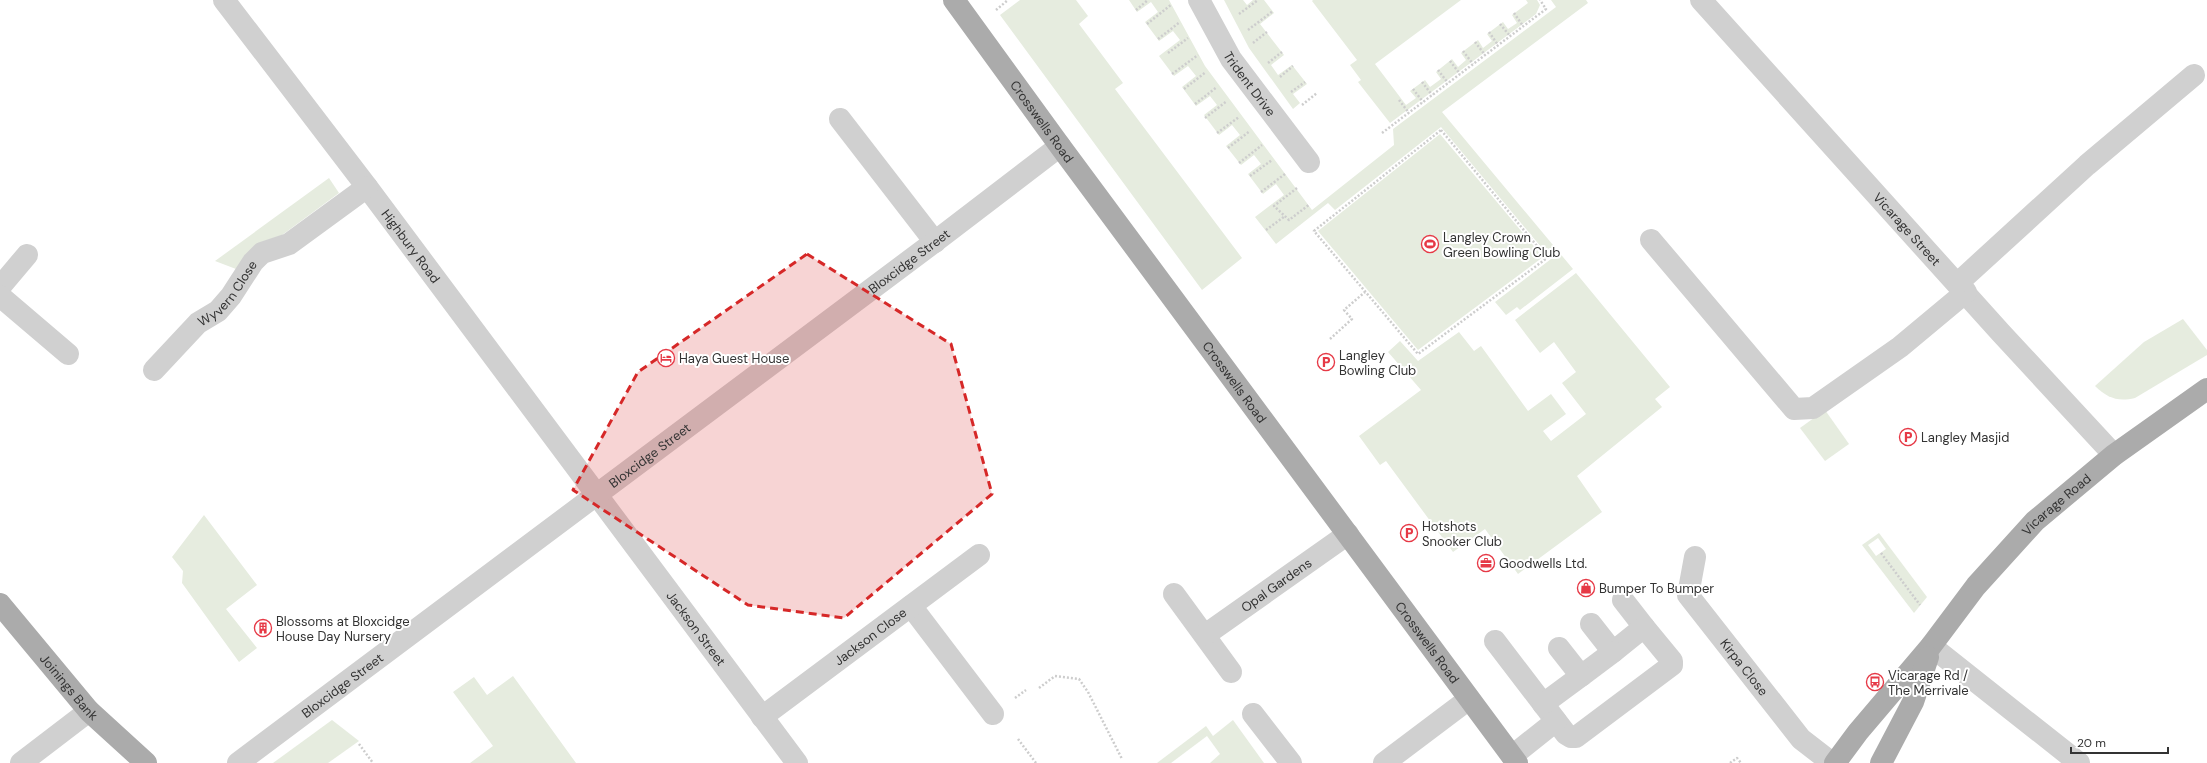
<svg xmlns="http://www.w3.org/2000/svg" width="2207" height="763" font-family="'DM Sans',sans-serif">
<rect width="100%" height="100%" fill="#fff"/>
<!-- green -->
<g fill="#e6ecdf" fill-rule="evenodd">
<path d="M1020,0H1076L1088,16L1079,24L1123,83L1115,89L1242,258L1202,290L1000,15Z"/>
<path d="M1129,0H1169L1205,66L1312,210L1394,145L1393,129L1556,7L1551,0H1586L1588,3L1442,112L1573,269L1520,310L1517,307L1506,315L1495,302L1551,259L1441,127L1335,210L1328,203L1276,244L1255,217L1284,195L1276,184L1263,194L1248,174L1261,164L1254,155L1241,165L1226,146L1240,135L1232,125L1219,135L1204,115L1217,105L1210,96L1196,106L1182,87L1196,76L1188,66L1174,76L1159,56L1180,40L1173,31L1159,41L1145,22L1158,12L1151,2L1137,12Z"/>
<path d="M1224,0H1243L1247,5L1253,0H1264L1274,13L1260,24L1284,55L1271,65L1278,75L1292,65L1307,84L1293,94L1300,103L1293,109L1249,48Z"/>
<path d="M1313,0H1461L1375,64L1406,105L1416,98L1410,91L1425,80L1430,87L1441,79L1436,72L1452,59L1458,67L1466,60L1461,53L1478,40L1483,48L1492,41L1487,34L1503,22L1508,29L1517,23L1512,15L1528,3L1526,0H1537L1540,5L1536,14L1390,123L1358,82L1361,80L1350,65L1357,60L1312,1Z"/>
<path d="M1440,134L1543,257L1418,350L1318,231Z"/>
<path d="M329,178L339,193L236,269L215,261Z"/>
<path d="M1576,273L1670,387L1655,399L1662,407L1577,476L1602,512L1518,574L1485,529L1453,552L1386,461L1380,465L1359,436L1421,390L1388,352L1400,341L1418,361L1459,332L1474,351L1481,346L1528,411L1551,394L1566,414L1543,431L1551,441L1586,414L1562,383L1576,372L1554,342L1540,353L1515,320Z"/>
<path d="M2183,319L2207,350V355L2135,398C2117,402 2108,398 2095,386L2144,342Z"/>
<path d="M1825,410L1849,444L1825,461L1800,428Z"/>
<path d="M204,515L257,585L226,609L257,648L239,662L182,583L183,571L172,557Z"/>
<path d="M1879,533L1927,597L1914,613L1862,545ZM1878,538L1886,549L1876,556L1868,545Z"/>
<path d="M513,676L576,763H470L493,746L453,692L474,677L487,695Z"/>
<path d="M332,720L359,741L328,763H273Z"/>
<path d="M1233,720L1264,763H1210L1220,754L1207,736L1171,763H1157L1206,726L1213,736Z"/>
</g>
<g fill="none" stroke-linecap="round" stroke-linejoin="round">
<!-- path -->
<g stroke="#cdcdcd" stroke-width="2.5" stroke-dasharray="2 2" stroke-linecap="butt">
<path d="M996,10L1008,0"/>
<path d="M1136,10L1148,0"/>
<path d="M1514,13L1523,26"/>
<path d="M1239,14L1258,0"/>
<path d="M1147,24L1172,4"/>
<path d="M1500,24L1510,36"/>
<path d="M1248,30L1273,11"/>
<path d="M1489,32L1498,45"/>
<path d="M1158,39L1180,22"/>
<path d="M1475,42L1485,55"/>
<path d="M1253,43L1267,32"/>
<path d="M1463,51L1473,64"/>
<path d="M1168,53L1188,38"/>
<path d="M1450,61L1460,74"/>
<path d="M1268,63L1282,52"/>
<path d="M1438,70L1448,83"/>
<path d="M1172,74L1198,55"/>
<path d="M1280,77L1293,66"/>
<path d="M1422,82L1432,95"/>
<path d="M1184,89L1206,72"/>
<path d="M1413,89L1423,102"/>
<path d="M1291,92L1305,82"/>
<path d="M1399,100L1409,113"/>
<path d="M1195,104L1217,87"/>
<path d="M1302,105L1317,93"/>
<path d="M1205,118L1227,101"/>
<path d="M1441,130L1547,258L1418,354L1314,231Z"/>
<path d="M1217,133L1239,117"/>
<path d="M1382,133L1546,9L1540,0"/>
<path d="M1228,148L1250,131"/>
<path d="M1239,163L1262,145"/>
<path d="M1250,176L1272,160"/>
<path d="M1297,188L1274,206L1289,220L1310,204"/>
<path d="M1261,192L1285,174"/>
<path d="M1266,230L1285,216"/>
<path d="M1330,339L1352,319L1344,310L1365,292"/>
<path d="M1881,553L1920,605"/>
<path d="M1039,688L1055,676L1079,679L1088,692L1122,759"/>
<path d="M1015,698L1026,690"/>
<path d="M1018,739L1036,763"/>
<path d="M359,744L373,763"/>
<path d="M1730,763L1737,758L1741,763"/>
</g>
<!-- minor -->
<g stroke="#d0d0d0" stroke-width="22">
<path id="s1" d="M224,0L367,187L797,763"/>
<path id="s2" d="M1199,0L1231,59L1309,162"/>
<path id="s3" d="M1701,0L2001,333L2114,455"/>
<path d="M840,119L935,242"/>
<path d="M1651,240L1794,409L1813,408L1900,347L1966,292"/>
<path d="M1958,283L2087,165L2194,75"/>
<path d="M0,287L27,255"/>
<path d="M0,296L68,354"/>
<path id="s4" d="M154,370L198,323L218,311L231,296L253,262L262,253L289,244L367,187"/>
<path id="s5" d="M1695,557L1688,595L1801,739L1832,763"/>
<path d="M1174,594L1231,672"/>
<path d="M1623,600L1644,627"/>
<path d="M911,606L993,714"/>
<path id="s6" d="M1205,635L1348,534"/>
<path d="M1495,641L1566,734L1571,737H1576L1672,665V661L1644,627L1613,652L1591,624"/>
<path d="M1931,646L2079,763"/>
<path d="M1559,648L1581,676L1613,652"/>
<path d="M1543,704L1581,676"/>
<path d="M1253,714L1291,763"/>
<path id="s7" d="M762,717L979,555"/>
<path d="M1512,756L1556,721"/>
<path d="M21,763L89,711"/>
<path id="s8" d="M238,763L941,237L1060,146"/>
<path d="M1384,763L1469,699"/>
</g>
<!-- major -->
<g stroke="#ababab" stroke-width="22">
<path id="s9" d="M954,0L1060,146L1517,763"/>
<path id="s10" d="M0,604L89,711L146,763"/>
<path id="s11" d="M1835,763L1858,732L1931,646L1976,586L2035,521L2114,455L2207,389"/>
<path d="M1881,763L1913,702L1928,657"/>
</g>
</g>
<!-- marked area -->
<path fill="#d62828" fill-opacity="0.2" stroke="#d62828" stroke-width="3" stroke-dasharray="8 5" stroke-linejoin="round" d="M807,254L951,344L992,494L844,618L748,605L573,490L638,372Z"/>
<!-- icons -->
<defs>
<g id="stadium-ring" transform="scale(0.9)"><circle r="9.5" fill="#fff" stroke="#e63946" stroke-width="1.5"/><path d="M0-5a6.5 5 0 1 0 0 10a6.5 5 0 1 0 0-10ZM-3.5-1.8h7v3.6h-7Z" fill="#e63946"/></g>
<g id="hotel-ring" transform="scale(0.9)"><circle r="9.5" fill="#fff" stroke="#e63946" stroke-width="1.5"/><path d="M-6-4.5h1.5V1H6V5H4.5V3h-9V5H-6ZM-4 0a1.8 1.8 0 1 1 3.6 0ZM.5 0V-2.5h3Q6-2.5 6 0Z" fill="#e63946"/></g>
<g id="parking-ring" transform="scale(0.9)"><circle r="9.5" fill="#fff" stroke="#e63946" stroke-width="1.5"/><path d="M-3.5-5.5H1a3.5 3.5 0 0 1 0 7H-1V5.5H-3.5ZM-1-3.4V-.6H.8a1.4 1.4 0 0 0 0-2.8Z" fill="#e63946"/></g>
<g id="office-ring" transform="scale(0.9)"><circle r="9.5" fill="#fff" stroke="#e63946" stroke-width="1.5"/><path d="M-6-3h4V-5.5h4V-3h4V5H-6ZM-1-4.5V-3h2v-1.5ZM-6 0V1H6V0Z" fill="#e63946"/></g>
<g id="shop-ring" transform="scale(0.9)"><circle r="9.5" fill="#fff" stroke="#e63946" stroke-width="1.5"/><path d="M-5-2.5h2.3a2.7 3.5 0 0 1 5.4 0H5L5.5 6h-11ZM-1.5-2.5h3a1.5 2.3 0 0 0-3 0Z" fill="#e63946"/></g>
<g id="building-ring" transform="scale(0.9)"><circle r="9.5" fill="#fff" stroke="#e63946" stroke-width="1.5"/><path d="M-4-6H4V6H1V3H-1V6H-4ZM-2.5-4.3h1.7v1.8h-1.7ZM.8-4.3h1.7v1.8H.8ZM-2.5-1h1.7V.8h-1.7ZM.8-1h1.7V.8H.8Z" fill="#e63946"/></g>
<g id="bus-ring" transform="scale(0.9)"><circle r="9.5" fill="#fff" stroke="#e63946" stroke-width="1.5"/><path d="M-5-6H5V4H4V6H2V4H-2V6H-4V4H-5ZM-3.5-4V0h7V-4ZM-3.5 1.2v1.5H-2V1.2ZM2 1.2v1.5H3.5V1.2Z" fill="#e63946"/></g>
</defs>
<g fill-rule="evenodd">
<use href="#stadium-ring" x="1430" y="244"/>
<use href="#hotel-ring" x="666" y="358"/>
<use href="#parking-ring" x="1326" y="362"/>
<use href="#parking-ring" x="1908" y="437"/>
<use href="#parking-ring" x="1409" y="533"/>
<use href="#office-ring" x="1486" y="563"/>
<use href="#shop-ring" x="1586" y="588"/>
<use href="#building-ring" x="263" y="628"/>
<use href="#bus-ring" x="1875" y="682"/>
</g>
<g text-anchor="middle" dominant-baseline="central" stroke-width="4" stroke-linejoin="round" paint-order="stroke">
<!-- street labels -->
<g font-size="13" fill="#333" stroke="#fff">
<text stroke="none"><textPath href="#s2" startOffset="98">Trident Drive</textPath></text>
<text stroke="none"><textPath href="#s9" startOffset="150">Crosswells Road</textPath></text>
<text stroke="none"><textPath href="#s3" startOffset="308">Vicarage Street</textPath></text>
<text stroke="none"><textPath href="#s1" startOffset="309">Highbury Road</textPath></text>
<text stroke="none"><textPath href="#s8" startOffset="838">Bloxcidge Street</textPath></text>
<text stroke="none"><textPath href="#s4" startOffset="107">Wyvern Close</textPath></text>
<text stroke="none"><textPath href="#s9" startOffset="474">Crosswells Road</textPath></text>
<text stroke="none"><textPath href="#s8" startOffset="514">Bloxcidge Street</textPath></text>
<text stroke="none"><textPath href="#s11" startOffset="341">Vicarage Road</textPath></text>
<text stroke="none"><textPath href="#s6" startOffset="87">Opal Gardens</textPath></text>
<text stroke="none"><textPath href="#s1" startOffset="786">Jackson Street</textPath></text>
<text stroke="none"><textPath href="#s7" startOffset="135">Jackson Close</textPath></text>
<text stroke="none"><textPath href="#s9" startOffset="798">Crosswells Road</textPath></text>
<text stroke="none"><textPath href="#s5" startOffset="130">Kirpa Close</textPath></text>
<text stroke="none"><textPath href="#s8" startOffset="130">Bloxcidge Street</textPath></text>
<text stroke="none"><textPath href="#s10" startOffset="108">Joinings Bank</textPath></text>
</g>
<!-- poi labels -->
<g font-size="13" fill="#333" stroke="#fff" text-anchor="start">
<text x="1443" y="237">Langley Crown<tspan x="1443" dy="15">Green Bowling Club</tspan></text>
<text x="1339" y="355">Langley<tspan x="1339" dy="15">Bowling Club</tspan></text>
<text x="679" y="358">Haya Guest House</text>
<text x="1921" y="437">Langley Masjid</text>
<text x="1422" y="526">Hotshots<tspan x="1422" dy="15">Snooker Club</tspan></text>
<text x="1499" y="563">Goodwells Ltd.</text>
<text x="1599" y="588">Bumper To Bumper</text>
<text x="276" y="621">Blossoms at Bloxcidge<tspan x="276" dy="15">House Day Nursery</tspan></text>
<text x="1888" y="675">Vicarage Rd /<tspan x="1888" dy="15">The Merrivale</tspan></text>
</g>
</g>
<!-- scale -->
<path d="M2071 747v6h97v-6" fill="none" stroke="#333333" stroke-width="2"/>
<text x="2077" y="747" font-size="12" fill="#333333" stroke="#ffffff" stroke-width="3" paint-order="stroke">20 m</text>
</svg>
